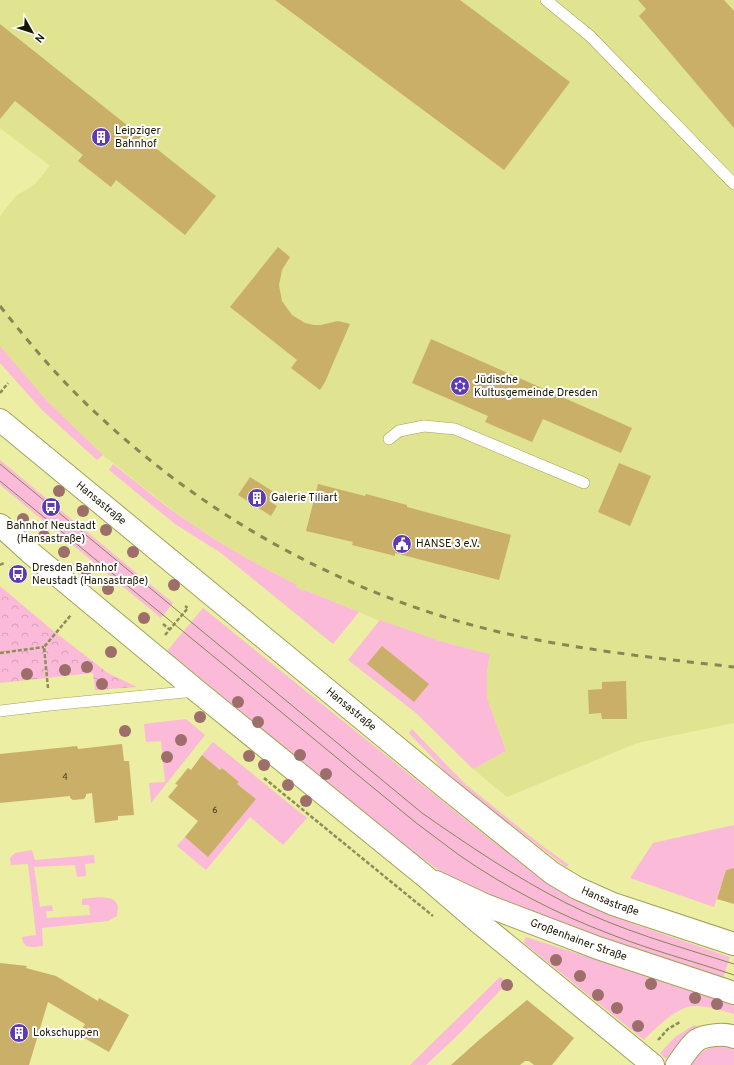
<svg xmlns="http://www.w3.org/2000/svg" width="734" height="1065" font-family="Overpass,sans-serif">
<defs>
<pattern id="forest-crowns" width="20" height="18" patternUnits="userSpaceOnUse"><rect width="20" height="18" fill="#fbbad8"/><path d="M2 6a3 3 0 1 1 6 0M12 15a3 3 0 1 1 6 0" fill="none" stroke="#d69fb8"/></pattern>
</defs>
<rect width="100%" height="100%" fill="#ebeea3"/>
<!-- built -->
<path fill="#e0e38f" d="M0,0H734V723L637,743L507,797L473,769L506,751L487,698V671L490,654L443,642L390,625L306,590L304,592L296,587V585L236,552L193,525L166,505L103,455L48,402L0,346V216L16,196L35,184L50,166L0,128Z"/>
<!-- grass -->
<g fill="#fbbad8">
<path d="M0,346L48,402L103,455L97,460L42,410L0,363Z"/>
<path d="M0,460L173,603L161,618L0,485Z"/>
<path d="M113,464C131,478 148,492 166,506C207,536 251,562 297,585L296,587L304,591L305,590L359,612L333,644L221,553L175,524L109,470Z"/>
<path d="M203,608L482,833L533,872L565,894L596,909L631,923L730,957L723,978L546,921L446,875L409,849L373,820L167,651Z"/>
<path d="M380,620L443,642L490,654L487,671V698L506,751L473,769L416,713L348,660Z"/>
<path d="M186,719L205,735L151,803L149,783L165,782L161,741L146,742L144,724Z"/>
<path d="M412,729L464,783L541,845L569,865L566,867L451,779L432,757L409,733Z"/>
<path d="M213,742L307,818L283,845L250,817L206,870L177,846L185,837L208,856L255,799L237,784L239,782L222,768L220,770L202,755Z"/>
<path d="M734,825V868L726,870L714,907L630,878L653,843Z"/>
<path d="M32,850L35,860L94,855L95,863L85,864L86,876L77,877L75,865L34,867L40,907L52,905L53,911H46L47,918L90,915L89,905H82V899C91,898 115,893 118,906C118,909 117,913 117,916L108,921L42,928L43,946C33,947 23,950 22,937L36,935L28,864L11,865L10,858L15,853Z"/>
<path d="M526,937L734,1004V1014C721,1010 708,1006 694,1006C678,1006 655,1028 644,1040L524,943Z"/>
<path d="M500,977L507,983L461,1032L426,1065H410Z"/>
<path d="M694,1025L699,1027L682,1039L666,1059L660,1053L675,1037Z"/>
<path d="M727,1045L734,1048V1065H691C699,1050 711,1046 727,1045Z"/>
</g>
<!-- forest -->
<path fill="url(#forest-crowns)" d="M0,586L52,630L108,673L137,687L95,690L93,673L0,683Z"/>
<!-- building -->
<g fill="#c9af68">
<path d="M275,0H460L570,82L504,170Z"/>
<path d="M638,0H724L734,11V128L639,16L646,9Z"/>
<path d="M0,24L216,196L185,235L116,180L111,187L78,161L83,155L15,101L0,119Z"/>
<path d="M278,247L290,257L282,270L279,285L282,301L292,315L305,323L314,325H321L338,321L350,324L325,382L320,390L291,368L297,360L230,307Z"/>
<path d="M431,339L632,428L621,453L543,419L532,442L485,422L488,416L412,383Z"/>
<path d="M619,463L651,476L630,526L598,512Z"/>
<path d="M250,477L274,492L269,501L277,506L271,516L238,495Z"/>
<path d="M318,484L365,496L366,494L407,505V507L511,535L499,580L395,553V556L352,545L353,542L306,531Z"/>
<path d="M382,646L429,684L414,702L367,664Z"/>
<path d="M626,681L627,719H602L601,713L589,714L588,690L602,689V682Z"/>
<path d="M122,744L124,761H129L134,815L118,816V820L95,823L92,793L86,794V796L84,799L73,800L70,798V796L0,803V754L77,746L78,749Z"/>
<path d="M202,755L220,770L222,768L239,782L237,784L256,799L208,857L185,837L198,821L168,797L178,785L175,784L188,768L191,770Z"/>
<path d="M734,868V904L717,899L726,870Z"/>
<path d="M0,963L27,966L26,968L56,976L98,1001L99,998L129,1015L109,1052L79,1035L85,1024L48,1002L29,1065H0Z"/>
<path d="M527,1000L574,1038L552,1065H534L529,1061H525L520,1065H451L479,1040Z"/>
</g>
<g fill="none" stroke-linecap="round" stroke-linejoin="round">
<!-- service casing -->
<g stroke="#a1a35a" stroke-width="12">
<g id="service">
<path d="M546,0L590,36L734,184"/>
<path d="M389,439L399,431L424,426L455,429L584,483"/>
<path d="M0,711L50,705L196,691"/>
</g>
</g>
<!-- secondary casing -->
<g stroke="#a1a35a" stroke-width="24">
<g id="secondary">
<path id="s1" d="M436,882L485,905L598,948L734,993"/>
</g>
</g>
<!-- primary casing -->
<g stroke="#a1a35a" stroke-width="24">
<g id="primary">
<path id="s2" d="M0,420L445,787L552,873L577,888L613,904L734,944"/>
<path d="M0,525L32,554L197,691L426,877L476,920L653,1065"/>
<path d="M677,1065C682,1058 690,1045 697,1040C705,1035 725,1033 734,1037"/>
</g>
</g>
<!-- path -->
<g stroke="#8c8e5a" stroke-width="2.5" stroke-dasharray="4 2" stroke-linecap="butt">
<path d="M0,393L8,383"/>
<path d="M0,565L4,563"/>
<path d="M163,624L169,629"/>
<path d="M165,635L188,608L185,606"/>
<path d="M0,653L44,647"/>
<path d="M48,688L44,647L71,615"/>
<path d="M264,778L433,916"/>
<path d="M658,1040L668,1029L680,1022"/>
</g>
<!-- service -->
<use href="#service" stroke="#fff" stroke-width="11"/>
<!-- secondary -->
<use href="#secondary" stroke="#fff" stroke-width="22"/>
<!-- primary -->
<use href="#primary" stroke="#fff" stroke-width="22"/>
<!-- tram -->
<g stroke="#858755" stroke-width="1">
<path d="M0,464L422,813C468,845 515,877 566,903C619,930 677,946 734,964"/>
<path d="M0,481L415,822C430,833 444,844 459,855C505,887 557,914 610,934C650,950 693,961 734,975"/>
</g>
<!-- rail -->
<path stroke="#858755" stroke-width="3" stroke-dasharray="7 7" stroke-linecap="butt" d="M0,306C30,344 61,381 97,414C207,518 347,595 495,631C573,649 654,658 734,667"/>
</g>
<!-- trees -->
<g fill="#9d6e6a">
<circle cx="59" cy="491" r="6"/>
<circle cx="83" cy="511" r="6"/>
<circle cx="23" cy="519" r="6"/>
<circle cx="106" cy="530" r="6"/>
<circle cx="44" cy="536" r="6"/>
<circle cx="64" cy="552" r="6"/>
<circle cx="133" cy="552" r="6"/>
<circle cx="86" cy="570" r="6"/>
<circle cx="174" cy="585" r="6"/>
<circle cx="108" cy="589" r="6"/>
<circle cx="144" cy="618" r="6"/>
<circle cx="111" cy="652" r="6"/>
<circle cx="87" cy="667" r="6"/>
<circle cx="65" cy="670" r="6"/>
<circle cx="27" cy="674" r="6"/>
<circle cx="102" cy="684" r="6"/>
<circle cx="238" cy="702" r="6"/>
<circle cx="200" cy="717" r="6"/>
<circle cx="258" cy="722" r="6"/>
<circle cx="125" cy="731" r="6"/>
<circle cx="181" cy="740" r="6"/>
<circle cx="300" cy="755" r="6"/>
<circle cx="249" cy="756" r="6"/>
<circle cx="167" cy="757" r="6"/>
<circle cx="264" cy="765" r="6"/>
<circle cx="326" cy="774" r="6"/>
<circle cx="288" cy="785" r="6"/>
<circle cx="306" cy="801" r="6"/>
<circle cx="556" cy="960" r="6"/>
<circle cx="580" cy="976" r="6"/>
<circle cx="651" cy="984" r="6"/>
<circle cx="507" cy="985" r="6"/>
<circle cx="598" cy="995" r="6"/>
<circle cx="695" cy="998" r="6"/>
<circle cx="717" cy="1004" r="6"/>
<circle cx="617" cy="1008" r="6"/>
<circle cx="638" cy="1026" r="6"/>
</g>
<!-- icons -->
<defs>
<g id="building-disc" transform="scale(1)"><circle r="9.5" fill="#5c3bb3" stroke="#fff"/><path d="M-4-6H4V6H1V3H-1V6H-4ZM-2.5-4.3h1.7v1.8h-1.7ZM.8-4.3h1.7v1.8H.8ZM-2.5-1h1.7V.8h-1.7ZM.8-1h1.7V.8H.8Z" fill="#fff"/></g>
<g id="synagogue-disc" transform="scale(1)"><circle r="9.5" fill="#5c3bb3" stroke="#fff"/><path d="M0-6.5L5.6 3.2H-5.6ZM0 6.5L5.6-3.2H-5.6Z" fill="#fff"/></g>
<g id="bus-disc" transform="scale(1)"><circle r="9.5" fill="#5c3bb3" stroke="#fff"/><path d="M-5-6H5V4H4V6H2V4H-2V6H-4V4H-5ZM-3.5-4V0h7V-4ZM-3.5 1.2v1.5H-2V1.2ZM2 1.2v1.5H3.5V1.2Z" fill="#fff"/></g>
<g id="civic-disc" transform="scale(1)"><circle r="9.5" fill="#5c3bb3" stroke="#fff"/><path d="M-.6-6.5H3V-4.5H.6V-3L4-1V1h2V6H-6V1h2V-1L-.6-3ZM-1.2 2.5V6h2.4V2.5Z" fill="#fff"/></g>
</defs>
<g fill-rule="evenodd">
<use href="#building-disc" x="101" y="137"/>
<use href="#synagogue-disc" x="460" y="386"/>
<use href="#building-disc" x="257" y="498"/>
<use href="#bus-disc" x="51" y="507"/>
<use href="#civic-disc" x="402" y="544"/>
<use href="#bus-disc" x="18" y="574"/>
<use href="#building-disc" x="19" y="1033"/>
</g>
<g text-anchor="middle" dominant-baseline="central" stroke-width="4" stroke-linejoin="round" paint-order="stroke">
<!-- number labels -->
<g font-size="9" fill="#443d1a">
<text x="65" y="777">4</text>
<text x="215" y="810">6</text>
</g>
<!-- poi labels -->
<g font-size="11" fill="#171700" stroke="#fff" text-anchor="start">
<text x="115" y="131">Leipziger<tspan x="115" dy="13">Bahnhof</tspan></text>
<text x="474" y="380">Jüdische<tspan x="474" dy="13">Kultusgemeinde Dresden</tspan></text>
<text x="271" y="498">Galerie Tiliart</text>
<text x="51" y="526" text-anchor="middle">Bahnhof Neustadt<tspan x="51" dy="13">(Hansastraße)</tspan></text>
<text x="416" y="544">HANSE 3 e.V.</text>
<text x="32" y="568">Dresden Bahnhof<tspan x="32" dy="13">Neustadt (Hansastraße)</tspan></text>
<text x="33" y="1033">Lokschuppen</text>
</g>
<!-- street labels -->
<g font-size="11" fill="#171700" stroke="#fff">
<text stroke="none"><textPath href="#s2" startOffset="131">Hansastraße</textPath></text>
<text stroke="none"><textPath href="#s2" startOffset="455">Hansastraße</textPath></text>
<text stroke="none"><textPath href="#s2" startOffset="779">Hansastraße</textPath></text>
<text stroke="none"><textPath href="#s1" startOffset="154">Großenhainer Straße</textPath></text>
</g>
</g>
<!-- north arrow -->
<g transform="translate(32 32) rotate(129)" stroke="#ffffff" stroke-width="3" paint-order="stroke">
<path d="M0-3L7 15L0 10L-7 15Z" fill="#171700"/>
<text y="-6" font-size="11" font-weight="bold" text-anchor="middle" fill="#171700">N</text>
</g>
</svg>
